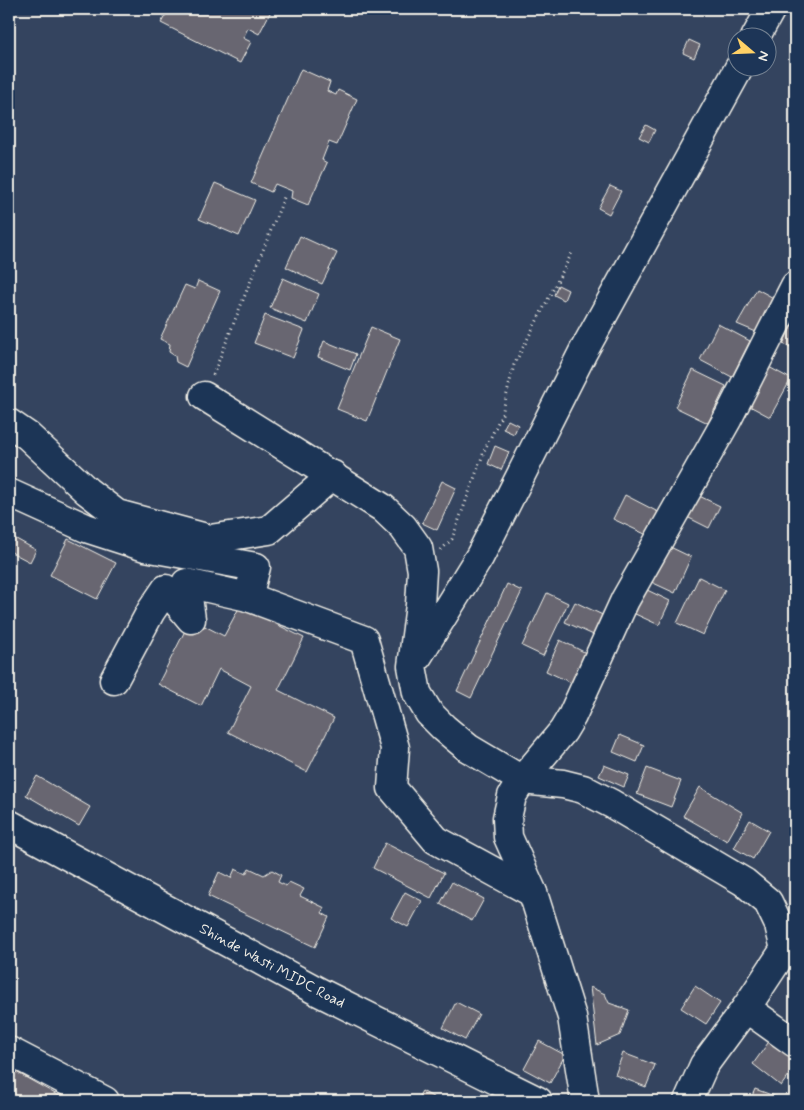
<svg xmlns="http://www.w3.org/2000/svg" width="804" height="1110" font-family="Mynerve,sans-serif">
<rect width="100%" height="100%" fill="#34445f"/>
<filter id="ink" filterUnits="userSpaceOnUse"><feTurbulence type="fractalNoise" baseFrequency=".02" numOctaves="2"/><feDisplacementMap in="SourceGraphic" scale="10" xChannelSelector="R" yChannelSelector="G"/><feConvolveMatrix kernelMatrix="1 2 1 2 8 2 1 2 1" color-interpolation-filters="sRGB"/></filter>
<g filter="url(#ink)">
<!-- building -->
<g fill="#686671" stroke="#f4f1e8">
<path d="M169,9H267L271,11L259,34L248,28L243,38L251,42L240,63L161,23Z"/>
<path d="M689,40L700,45L694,58L683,53Z"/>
<path d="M301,69L330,82L327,91L336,95L338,90L357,99L337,145L329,142L322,160L327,163L308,205L291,198L292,191L275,184L271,192L251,183Z"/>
<path d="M646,125L655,130L649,142L639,137Z"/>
<path d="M215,183L255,200L239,236L199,219Z"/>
<path d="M610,186L621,191L609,214L598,208Z"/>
<path d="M300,236L337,253L322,284L286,267Z"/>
<path d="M283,278L319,294L307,323L270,308Z"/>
<path d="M198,281L220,291L186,367L176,362L175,356L169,352L170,344L160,339L185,285L195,289Z"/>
<path d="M558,285L568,290L564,300L554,295Z"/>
<path d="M757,289L779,301L761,334L737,324Z"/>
<path d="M265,315L304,330L293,358L254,343Z"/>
<path d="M795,319V349L783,344Z"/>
<path d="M718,324L750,341L732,377L700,360Z"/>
<path d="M371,327L400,339L367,421L337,409Z"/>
<path d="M324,341L356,354L350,370L318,357Z"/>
<path d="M767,366L791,379L770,417L746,404Z"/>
<path d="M693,370L726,386L708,423L675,407Z"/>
<path d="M508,420L518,425L514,434L503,429Z"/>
<path d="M495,446L509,452L501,470L488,464Z"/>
<path d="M442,481L456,488L437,530L422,523Z"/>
<path d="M693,493L720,506L709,528L683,515Z"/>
<path d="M625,495L658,512L647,535L613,519Z"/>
<path d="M9,535L36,550L30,562L9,551Z"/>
<path d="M68,539L116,563L97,599L50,575Z"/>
<path d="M666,545L691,557L675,593L649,581Z"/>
<path d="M699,577L725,590L703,635L677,623Z"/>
<path d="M507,584L522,591L471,698L457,691Z"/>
<path d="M645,589L670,601L659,625L633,613Z"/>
<path d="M547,593L568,603L543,656L522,646Z"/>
<path d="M575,602L609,618L600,638L565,622Z"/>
<path d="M240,606L304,638L278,690L334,718L307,772L228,732L251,686L219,669L201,706L158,684L191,619L224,636Z"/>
<path d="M560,640L594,657L580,687L546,671Z"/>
<path d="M620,735L644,745L637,762L613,752Z"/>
<path d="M604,765L629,775L624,787L599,776Z"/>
<path d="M647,768L681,781L671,807L637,794Z"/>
<path d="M37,776L90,807L79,826L26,795Z"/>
<path d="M700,787L743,813L727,841L683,816Z"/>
<path d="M750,820L769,831L753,859L734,848Z"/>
<path d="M385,843L444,873L431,898L373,868Z"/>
<path d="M249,868L264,875L272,870L281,875L278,882L286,886L289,882L304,889L300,896L325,908L322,913L329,917L315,947L208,896L219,872L231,878L235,869L246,874Z"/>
<path d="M452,882L484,899L472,921L440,904Z"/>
<path d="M405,892L422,901L408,927L391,918Z"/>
<path d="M695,986L720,1003L706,1024L681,1008Z"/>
<path d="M590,987L605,994L609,1003L629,1010L620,1035L597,1045Z"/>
<path d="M456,1002L479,1014L465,1040L443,1028Z"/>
<path d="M773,1036L795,1053V1067L781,1086L753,1064Z"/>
<path d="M539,1041L565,1055L550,1083L524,1069Z"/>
<path d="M623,1053L655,1065L646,1087L615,1075Z"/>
<path d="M9,1068L68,1101H9Z"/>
<path d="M755,1089L777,1097L775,1101H750Z"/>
<path d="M422,1091L440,1101H416Z"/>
</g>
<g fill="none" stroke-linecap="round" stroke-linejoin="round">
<!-- minor casing -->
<g stroke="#f4f1e8" stroke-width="31">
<g id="minor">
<path d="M755,38L771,9"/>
<path d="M204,396L383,508L403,527L418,548L422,571L420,605L412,666L417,693L429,713L444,728L468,748L522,780L563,784L583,789L612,804L744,882L768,902L779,925L785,949L746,1008L704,1065L688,1101"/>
<path d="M9,423L28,436L87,491L117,514L210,539L269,530L333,475"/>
<path d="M9,493L86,528L145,547L256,567L248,597L364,640L395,748L392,788L436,840L533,893"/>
<path d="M418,656L480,556L583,352L739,68"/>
<path d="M114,680L151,611L166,589L191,619L186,583L248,597"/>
<path id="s1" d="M9,824L319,992L538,1101"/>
<path d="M746,1008L795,1043"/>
<path d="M9,1051L105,1101"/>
<path d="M585,1101L572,1017L533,893L508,837L507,818L512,796L522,780L563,731L572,716L625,600L728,418L795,286"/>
</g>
</g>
<!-- path -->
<g stroke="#f4f1e8" stroke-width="3" stroke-dasharray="1 4" stroke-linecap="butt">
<path d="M213,375L285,195"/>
<path d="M441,550L452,539L485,449L502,414L514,365L573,251"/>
</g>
<!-- minor -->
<use href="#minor" stroke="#1d3557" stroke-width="28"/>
</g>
</g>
<g text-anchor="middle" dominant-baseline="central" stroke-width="4" stroke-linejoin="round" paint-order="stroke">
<!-- street labels -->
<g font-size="15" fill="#f4f1e8" stroke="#1d3557">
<text stroke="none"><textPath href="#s1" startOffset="299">Shinde Wasti MIDC Road</textPath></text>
</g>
</g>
<!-- margin -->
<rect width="804" height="1110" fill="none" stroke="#1d3557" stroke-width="30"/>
<rect x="15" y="15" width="774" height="1080" fill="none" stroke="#f4f1e8" stroke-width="2" filter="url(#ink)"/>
<!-- north arrow -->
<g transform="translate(752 52) rotate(109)"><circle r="24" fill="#1d3557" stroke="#738091"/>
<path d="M0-4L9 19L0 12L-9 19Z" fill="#ffd166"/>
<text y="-8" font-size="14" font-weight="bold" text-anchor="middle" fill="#f4f1e8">N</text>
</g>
</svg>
